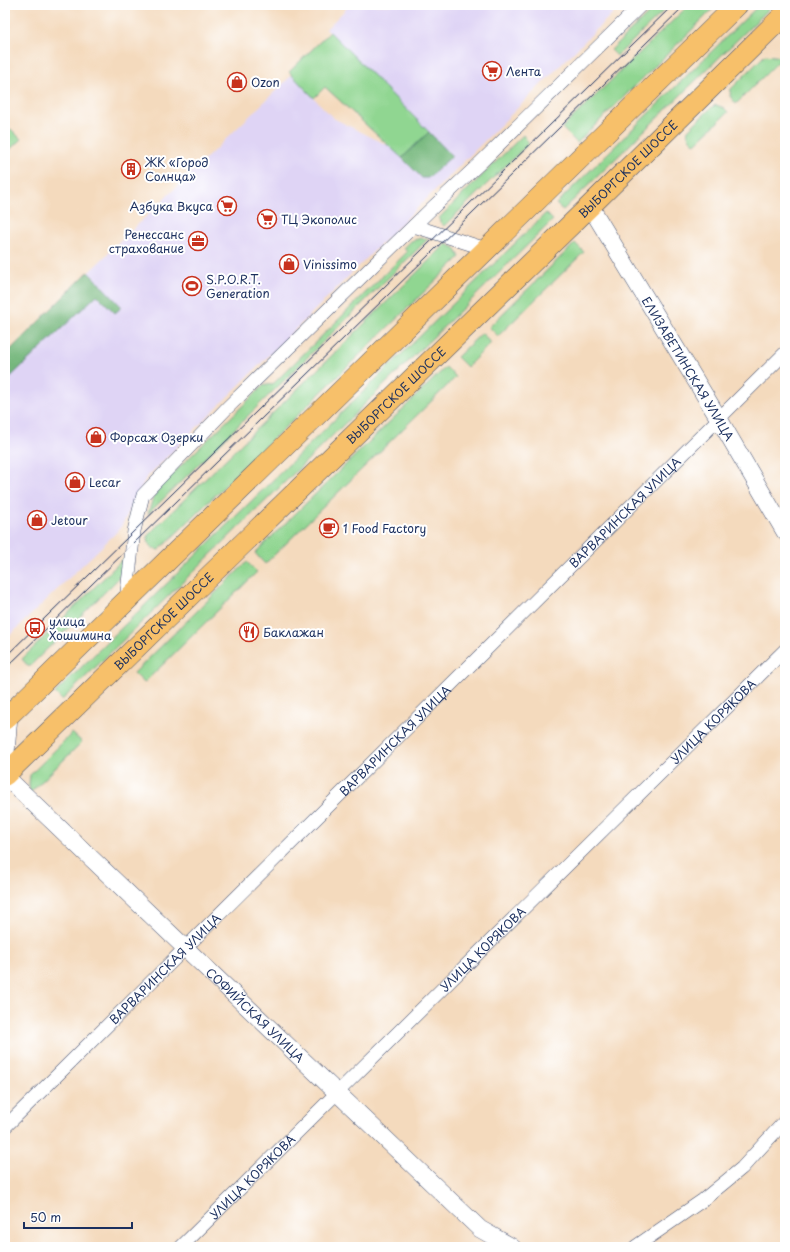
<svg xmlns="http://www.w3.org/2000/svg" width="790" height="1252" font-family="'Playpen Sans',sans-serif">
<rect width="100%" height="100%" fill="#fff"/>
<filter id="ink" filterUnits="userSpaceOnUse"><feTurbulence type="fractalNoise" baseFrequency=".025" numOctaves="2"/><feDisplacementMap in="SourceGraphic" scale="8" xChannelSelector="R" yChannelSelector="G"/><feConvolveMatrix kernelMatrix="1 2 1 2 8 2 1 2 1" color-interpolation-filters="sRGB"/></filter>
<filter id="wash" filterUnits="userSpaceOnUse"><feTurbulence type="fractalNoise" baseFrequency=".012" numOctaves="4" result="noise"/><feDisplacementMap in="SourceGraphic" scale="16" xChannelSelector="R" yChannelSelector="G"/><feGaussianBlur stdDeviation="0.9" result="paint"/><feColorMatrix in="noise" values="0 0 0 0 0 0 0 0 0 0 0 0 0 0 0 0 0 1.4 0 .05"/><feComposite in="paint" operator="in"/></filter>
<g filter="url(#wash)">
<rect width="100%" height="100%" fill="#f4dabd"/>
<!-- built -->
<path fill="#dfd4f5" d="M350,5H621L146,478L120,529L9,636L5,632V355L89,272L292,75L333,118L389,146L402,158L428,132L326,29Z"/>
<!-- green -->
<g fill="#90d691" stroke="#568278">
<path d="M657,5H670L617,56L611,50Z"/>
<path d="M689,5H717L577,143L562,128Z"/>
<path d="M759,5H773L563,210L556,204Z"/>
<path d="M330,32L429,132L402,158L325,87L314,98L289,72Z"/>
<path d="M765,55L783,57L736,104L730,96L731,89Z"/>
<path d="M716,105L724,108L728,112L695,144C690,139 686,136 688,130L712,107Z"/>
<path d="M11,129L21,139L5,154V134Z"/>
<path d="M523,135L529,143L444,226L440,222L439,218Z"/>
<path d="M546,213L553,220L62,700L55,693Z"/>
<path d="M421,238L428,239L148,514L153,498L159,487L265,384L272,385L407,252L404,248L411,241Z"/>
<path d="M575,243L584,252L498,336L489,327Z"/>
<path d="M446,244L455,248L460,257L159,550C149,548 148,544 148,535Z"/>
<path d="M482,333L491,343L467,367L457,357Z"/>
<path d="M446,367L456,377L265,564L255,553Z"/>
<path d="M127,555C125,566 122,573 115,582L29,667L22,659Z"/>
<path d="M247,562L257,572L144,683L134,673Z"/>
<path d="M72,733L82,742L30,793L29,784L30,775Z"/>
</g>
<!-- forest -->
<g fill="#74b77b" stroke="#48736c">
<path d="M429,132L452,156L428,178H422L402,158Z"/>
<path d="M88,272L122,307L115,313L97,295L5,382V355Z"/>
</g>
</g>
<g filter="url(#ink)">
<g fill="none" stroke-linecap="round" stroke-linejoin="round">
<!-- minor casing -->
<g stroke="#3c496c" stroke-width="14">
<g id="minor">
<path d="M414,226L486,249"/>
<path d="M126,601L134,531L143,495L227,408L430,210L478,165L641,5"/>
<path id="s1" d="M5,1127L785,353"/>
<path id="s2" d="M181,1247L785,650"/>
<path d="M635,1247L703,1200L742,1168L785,1121"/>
</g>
</g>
<!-- tertiary casing -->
<g stroke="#3c496c" stroke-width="18">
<g id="tertiary">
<path id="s3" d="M590,206L719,419L785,532"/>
<path d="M5,711L9,715L5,766"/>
<path id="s4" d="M5,776L480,1229L512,1247"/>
</g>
</g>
<!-- primary casing -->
<g stroke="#3c496c" stroke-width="22">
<g id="primary">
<path d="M5,719L737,5"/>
<path id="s5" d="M5,775L590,206L785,14"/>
</g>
</g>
<!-- minor -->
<use href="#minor" stroke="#fff" stroke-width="13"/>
<!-- tertiary -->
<use href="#tertiary" stroke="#fff" stroke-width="17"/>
<!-- primary -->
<use href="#primary" stroke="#f7c06b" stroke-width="21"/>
<!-- tram -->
<g stroke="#1b2f5e" stroke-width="1">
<path d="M5,657L673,5"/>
<path d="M5,669L685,5"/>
</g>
</g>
</g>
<!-- icons -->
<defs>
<g id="supermarket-ring" transform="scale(1)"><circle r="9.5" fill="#fff" stroke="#c8321e" stroke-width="1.5"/><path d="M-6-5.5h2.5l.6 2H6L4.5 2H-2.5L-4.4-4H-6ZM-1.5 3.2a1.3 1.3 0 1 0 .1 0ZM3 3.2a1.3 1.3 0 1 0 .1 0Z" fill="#c8321e"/></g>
<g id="shop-ring" transform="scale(1)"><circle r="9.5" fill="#fff" stroke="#c8321e" stroke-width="1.5"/><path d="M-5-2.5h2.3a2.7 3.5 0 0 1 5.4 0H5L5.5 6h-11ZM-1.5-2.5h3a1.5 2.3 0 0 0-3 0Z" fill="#c8321e"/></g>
<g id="building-ring" transform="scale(1)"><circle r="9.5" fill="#fff" stroke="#c8321e" stroke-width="1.5"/><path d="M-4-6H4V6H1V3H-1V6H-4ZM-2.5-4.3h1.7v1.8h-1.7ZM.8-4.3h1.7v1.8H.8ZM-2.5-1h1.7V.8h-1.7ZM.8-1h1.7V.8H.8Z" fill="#c8321e"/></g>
<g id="office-ring" transform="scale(1)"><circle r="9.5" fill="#fff" stroke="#c8321e" stroke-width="1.5"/><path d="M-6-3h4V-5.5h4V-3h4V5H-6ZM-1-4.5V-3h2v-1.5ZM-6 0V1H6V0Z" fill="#c8321e"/></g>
<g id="stadium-ring" transform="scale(1)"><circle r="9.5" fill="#fff" stroke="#c8321e" stroke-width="1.5"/><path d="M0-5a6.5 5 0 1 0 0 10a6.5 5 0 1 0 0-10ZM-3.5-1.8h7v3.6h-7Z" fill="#c8321e"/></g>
<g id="cafe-ring" transform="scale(1)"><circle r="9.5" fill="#fff" stroke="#c8321e" stroke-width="1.5"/><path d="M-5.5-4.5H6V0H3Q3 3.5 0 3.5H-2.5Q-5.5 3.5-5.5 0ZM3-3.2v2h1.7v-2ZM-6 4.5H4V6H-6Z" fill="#c8321e"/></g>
<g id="bus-ring" transform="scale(1)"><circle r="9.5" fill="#fff" stroke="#c8321e" stroke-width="1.5"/><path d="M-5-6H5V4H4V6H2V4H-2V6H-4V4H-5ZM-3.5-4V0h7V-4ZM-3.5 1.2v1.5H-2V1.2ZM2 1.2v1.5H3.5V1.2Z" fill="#c8321e"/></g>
<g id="restaurant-ring" transform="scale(1)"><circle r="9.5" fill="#fff" stroke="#c8321e" stroke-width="1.5"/><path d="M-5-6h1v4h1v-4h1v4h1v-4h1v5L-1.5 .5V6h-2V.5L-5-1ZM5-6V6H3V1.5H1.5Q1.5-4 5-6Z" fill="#c8321e"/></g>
</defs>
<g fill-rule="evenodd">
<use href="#supermarket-ring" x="492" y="71"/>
<use href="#shop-ring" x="237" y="82"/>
<use href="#building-ring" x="131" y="169"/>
<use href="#supermarket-ring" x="227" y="206"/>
<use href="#supermarket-ring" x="267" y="219"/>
<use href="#office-ring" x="198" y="241"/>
<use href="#shop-ring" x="289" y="264"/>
<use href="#stadium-ring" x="192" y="286"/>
<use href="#shop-ring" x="96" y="437"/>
<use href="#shop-ring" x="75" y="482"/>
<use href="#shop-ring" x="37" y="520"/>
<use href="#cafe-ring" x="329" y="528"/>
<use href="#bus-ring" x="35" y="628"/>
<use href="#restaurant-ring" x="249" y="632"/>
</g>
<g text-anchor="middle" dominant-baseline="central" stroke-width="4" stroke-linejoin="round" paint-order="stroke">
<!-- poi labels -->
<g font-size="12" fill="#1b2f5e" stroke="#fff" text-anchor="start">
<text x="506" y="71">Лента</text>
<text x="251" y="82">Ozon</text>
<text x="145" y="162">ЖК «Город<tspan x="145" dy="14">Солнца»</tspan></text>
<text x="213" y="206" text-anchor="end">Азбука Вкуса</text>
<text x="281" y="219">ТЦ Экополис</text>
<text x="184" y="234" text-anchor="end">Ренессанс<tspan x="184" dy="14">страхование</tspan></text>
<text x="303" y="264">Vinissimo</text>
<text x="206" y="279">S.P.O.R.T.<tspan x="206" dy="14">Generation</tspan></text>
<text x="110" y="437">Форсаж Озерки</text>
<text x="89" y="482">Lecar</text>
<text x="51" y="520">Jetour</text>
<text x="343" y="528">1 Food Factory</text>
<text x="49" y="621">улица<tspan x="49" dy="14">Хошимина</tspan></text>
<text x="263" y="632">Баклажан</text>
</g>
<!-- street labels -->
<g font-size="12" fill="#1b2f5e" stroke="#fff">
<text stroke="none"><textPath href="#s5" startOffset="869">ВЫБОРГСКОЕ ШОССЕ</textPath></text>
<text stroke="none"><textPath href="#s3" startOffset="190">ЕЛИЗАВЕТИНСКАЯ УЛИЦА</textPath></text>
<text stroke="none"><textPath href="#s5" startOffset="545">ВЫБОРГСКОЕ ШОССЕ</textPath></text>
<text stroke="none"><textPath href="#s1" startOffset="873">ВАРВАРИНСКАЯ УЛИЦА</textPath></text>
<text stroke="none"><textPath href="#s5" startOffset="221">ВЫБОРГСКОЕ ШОССЕ</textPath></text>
<text stroke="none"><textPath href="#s2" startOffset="748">УЛИЦА КОРЯКОВА</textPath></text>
<text stroke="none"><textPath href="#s1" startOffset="549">ВАРВАРИНСКАЯ УЛИЦА</textPath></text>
<text stroke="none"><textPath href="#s2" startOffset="424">УЛИЦА КОРЯКОВА</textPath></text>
<text stroke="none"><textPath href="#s1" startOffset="225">ВАРВАРИНСКАЯ УЛИЦА</textPath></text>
<text stroke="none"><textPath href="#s4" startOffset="346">СОФИЙСКАЯ УЛИЦА</textPath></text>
<text stroke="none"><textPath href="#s2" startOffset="100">УЛИЦА КОРЯКОВА</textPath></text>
</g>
</g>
<!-- margin -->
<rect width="790" height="1252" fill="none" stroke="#fff" stroke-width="20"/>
<!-- scale -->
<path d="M24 1222v6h108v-6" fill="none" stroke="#1b2f5e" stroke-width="2"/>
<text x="30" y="1222" font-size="12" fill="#1b2f5e" stroke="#ffffff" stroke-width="3" paint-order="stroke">50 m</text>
</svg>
